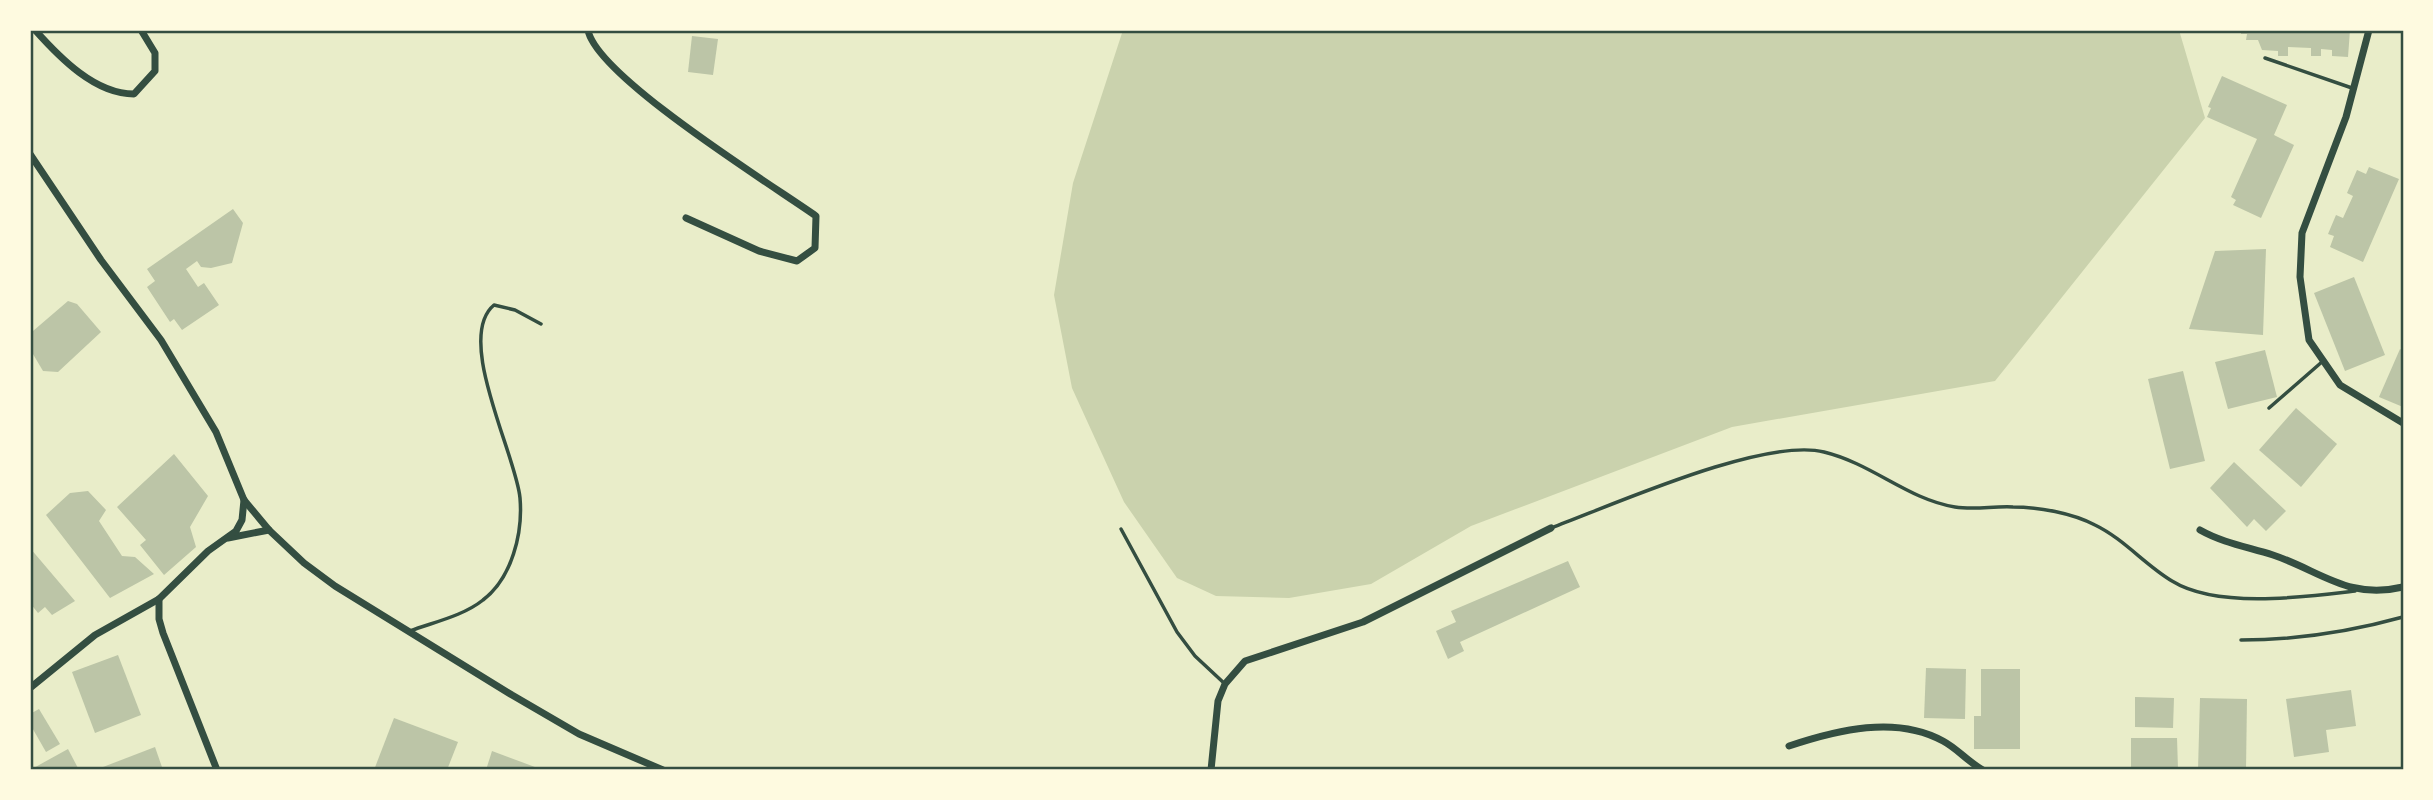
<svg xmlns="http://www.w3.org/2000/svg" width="2433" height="800" font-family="'Asap Condensed',sans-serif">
<rect width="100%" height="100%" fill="#e9edc9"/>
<!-- green -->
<path fill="#cad2ad" d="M1123,30H2179L2205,118L1995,381L1732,427L1471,526L1371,584L1289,598L1216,596L1177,578L1124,502L1072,388L1054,295L1073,183Z"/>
<!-- building -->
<g fill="#bcc5a7">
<path d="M2241,30H2350L2348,57L2332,56V50L2321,49V56H2311V48L2288,47V56H2278V51L2262,50L2258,40H2246L2247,34H2241Z"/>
<path d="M692,36L718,39L713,75L688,72Z"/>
<path d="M2222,76L2287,105L2274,135L2294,145L2261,218L2233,205L2236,200L2231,197L2257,139L2207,117L2211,108L2208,107Z"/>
<path d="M2369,167L2399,179L2363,262L2330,247L2334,236L2328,234L2336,215L2343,218L2353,196L2347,193L2357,170L2366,174Z"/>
<path d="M233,209L243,223L232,263L211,268L201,267L197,261L186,269L198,287L204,283L219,305L182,330L174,319L170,322L147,287L155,281L147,269Z"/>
<path d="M2266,249L2263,335L2189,329L2215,251Z"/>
<path d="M2354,277L2385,355L2345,371L2314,293Z"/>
<path d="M68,301L77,304L101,332L58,372L43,371L30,349L33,331Z"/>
<path d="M2400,349L2403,351V407L2379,397Z"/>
<path d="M2265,350L2277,397L2228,409L2215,362Z"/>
<path d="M2183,371L2205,461L2170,469L2148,379Z"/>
<path d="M2296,408L2337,444L2301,487L2259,450Z"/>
<path d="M174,454L208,496L190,527L196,547L164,575L140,545L146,540L117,507Z"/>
<path d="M2234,462L2286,511L2266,531L2254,519L2247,527L2210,488Z"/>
<path d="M88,491L106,510L99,521L122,556L135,557L154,574L110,598L46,515L70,493Z"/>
<path d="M30,548L75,601L52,615L45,607L38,613L30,603Z"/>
<path d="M1568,561L1580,587L1460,642L1464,651L1448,659L1436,631L1456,622L1451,611Z"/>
<path d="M118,655L141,715L95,733L72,672Z"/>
<path d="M1926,668L1966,669L1965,719L1924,718Z"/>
<path d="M1981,669H2020V749H1974V716H1981Z"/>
<path d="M2351,690L2356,726L2326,730L2329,752L2294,757L2286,699Z"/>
<path d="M2135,697L2174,698L2173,728L2135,727Z"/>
<path d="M2200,698L2247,699L2246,770H2198Z"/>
<path d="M39,709L60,744L46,752L30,724V714Z"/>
<path d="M394,718L458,742L447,770H374Z"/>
<path d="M2131,738H2177L2178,770H2131Z"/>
<path d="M155,747L163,770H104L103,767Z"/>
<path d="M68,749L79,770H30Z"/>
<path d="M492,751L543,770H486Z"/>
</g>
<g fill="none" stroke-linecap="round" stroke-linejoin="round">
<!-- service -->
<g stroke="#344e41" stroke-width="3.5">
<path d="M2265,58L2352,88"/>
<path d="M2269,408L2323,361"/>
<path d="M1551,528C1613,505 1764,437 1824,452C1873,464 1907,499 1955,507C1975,510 1993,506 2013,507C2039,507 2072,513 2095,525C2124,539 2145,565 2172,581C2217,609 2305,597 2355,591"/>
<path d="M1121,529L1177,632L1195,656L1225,684"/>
<path d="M410,631C434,622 463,616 483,600C512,578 523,533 520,498C517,457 454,338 494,305L515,310L541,324"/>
<path d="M2241,640C2297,640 2349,632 2403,617"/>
</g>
<!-- minor -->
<g stroke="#344e41" stroke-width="7">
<path d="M35,30C60,58 95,94 134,94L155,71V53L141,30"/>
<path d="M588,30C596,76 772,185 816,216L815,248L797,261L759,251L686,218"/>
<path d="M2369,30L2346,117L2302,233L2300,277L2309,340L2340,385L2403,423"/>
<path d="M30,154L101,260L161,340L216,432L244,500L269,530L304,563L335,586L512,695L579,734L663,770"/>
<path d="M2200,530C2223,543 2248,547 2273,555C2321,571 2348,600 2403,587"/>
<path d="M228,538L269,530"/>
<path d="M159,599V619L163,633L217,770"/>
<path d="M30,688L95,635L159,599L208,551L236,531L242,520L244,500"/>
<path d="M1789,746C1837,730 1896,715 1943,741C1958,749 1968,762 1983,770"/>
<path d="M1211,770L1218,701L1225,684L1245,661L1363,622L1551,528"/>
</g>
</g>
<!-- border -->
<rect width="2433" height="800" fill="none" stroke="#fefae0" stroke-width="63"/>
<rect x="32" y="32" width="2370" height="736" fill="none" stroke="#344e41" stroke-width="2.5"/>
</svg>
